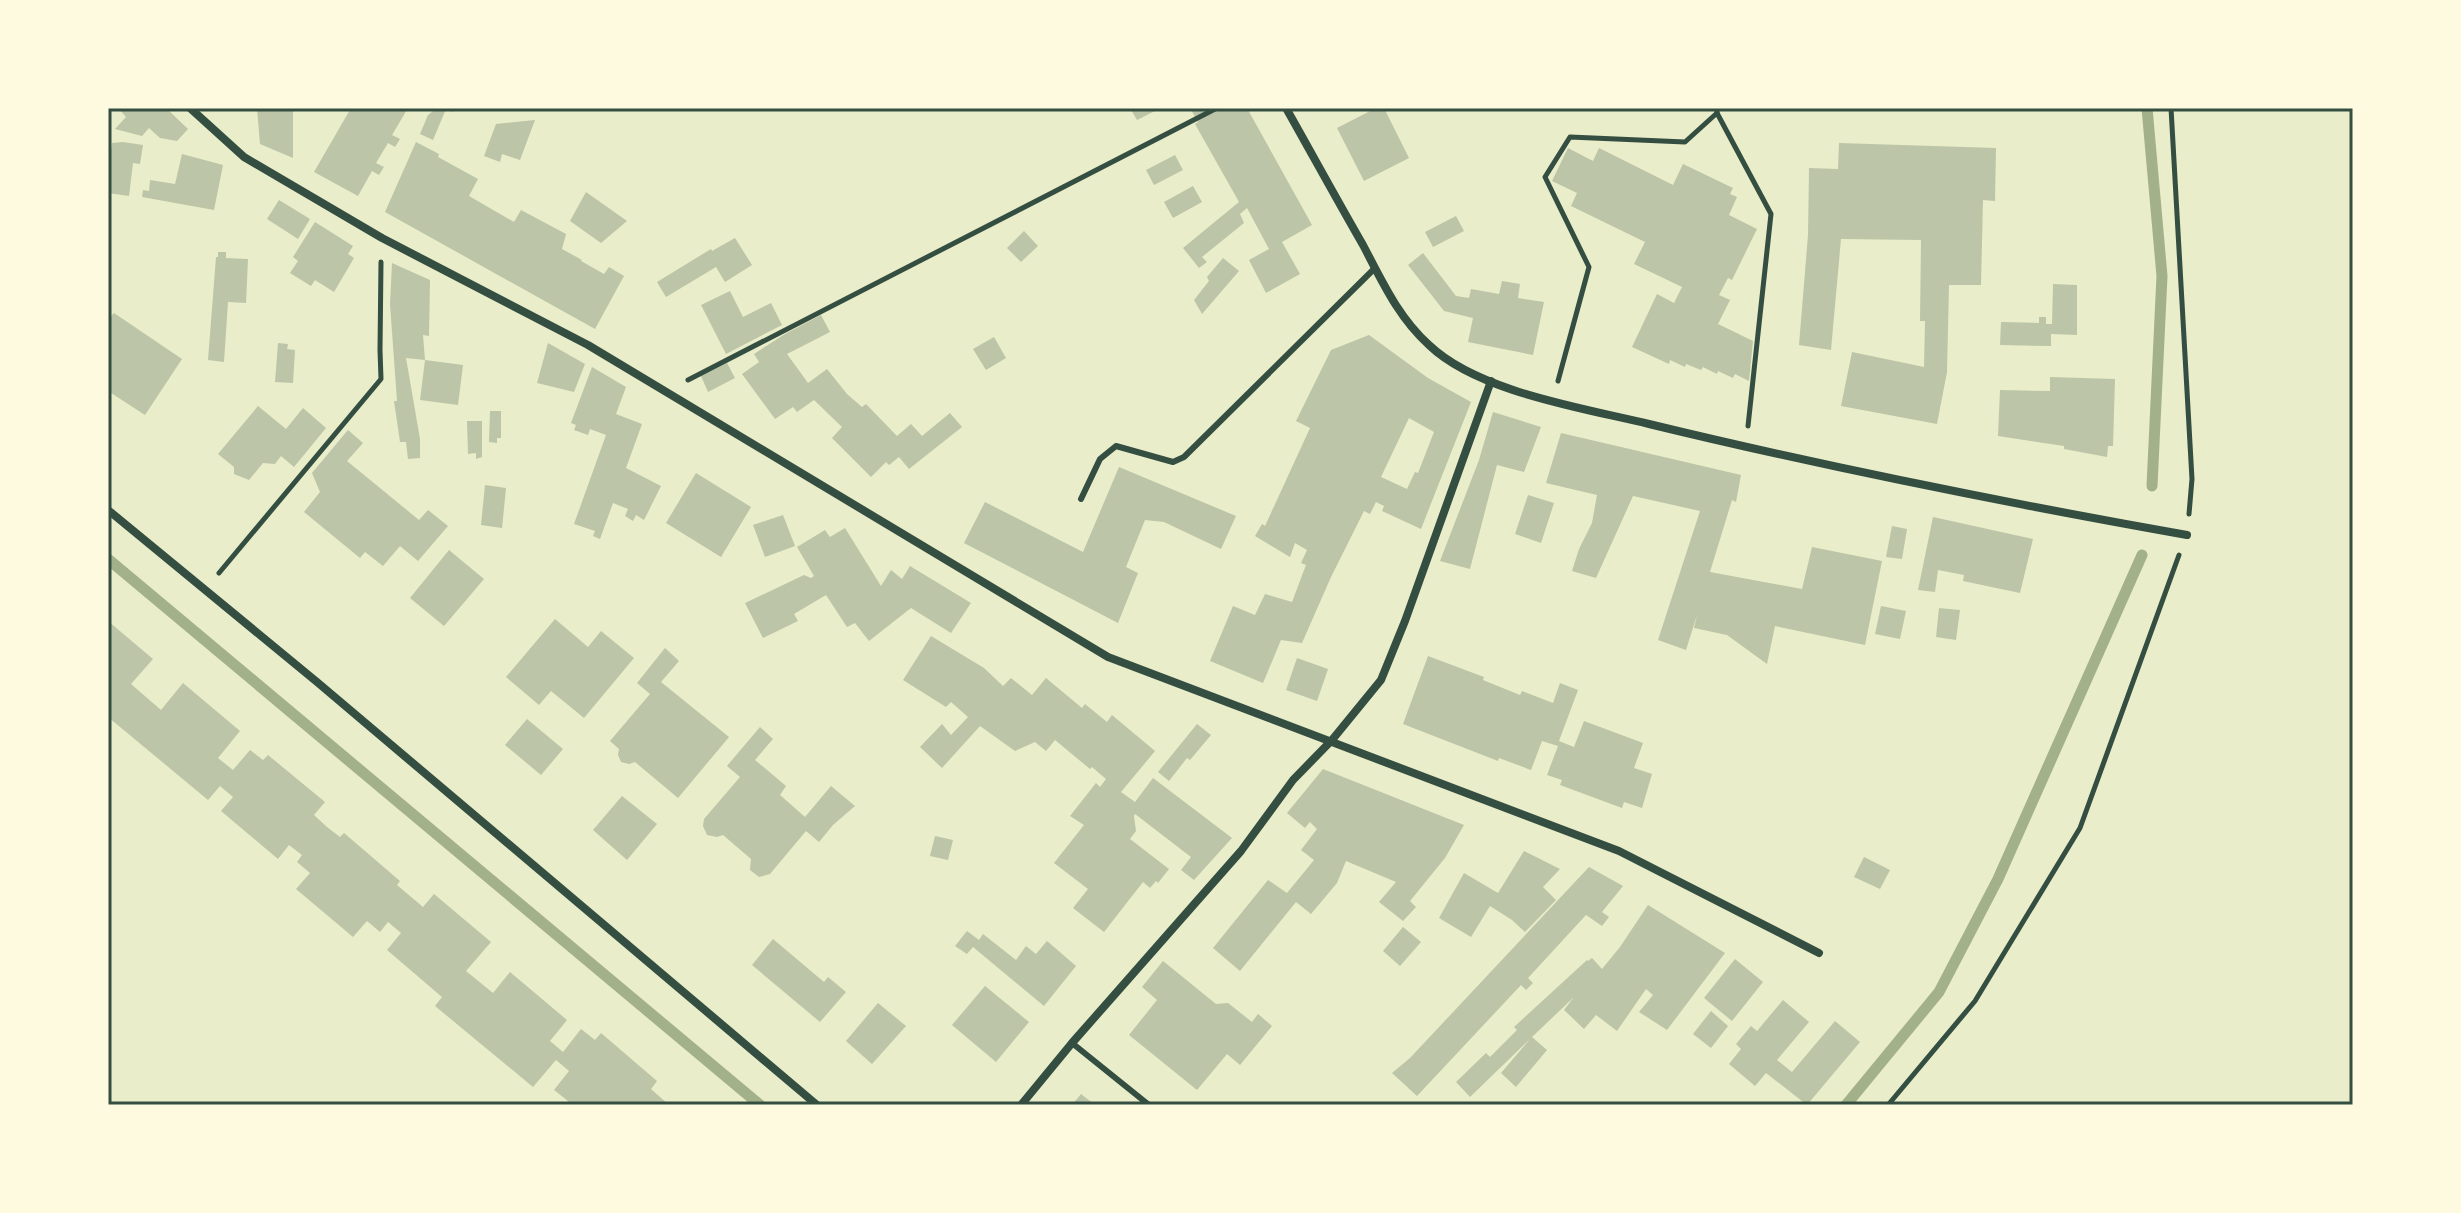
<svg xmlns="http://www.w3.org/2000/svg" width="2461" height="1213" font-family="'Titillium Web',sans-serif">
<rect width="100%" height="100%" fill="#e9edc9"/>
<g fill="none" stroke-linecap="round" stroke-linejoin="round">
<!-- stream -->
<g stroke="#a3b18a" stroke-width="11">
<path d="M2147,108L2162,276L2152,486"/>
<path d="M108,559L760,1105"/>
<path d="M1846,1105L1939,992L1998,879L2142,555"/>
</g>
</g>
<!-- building -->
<g fill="#bcc5a7" fill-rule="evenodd">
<path d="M118,108H166L188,129L177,141L160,138L149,128L142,136L115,129L126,117Z"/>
<path d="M257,108H293V158L260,144Z"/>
<path d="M351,108H408L392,135L400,139L395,147L388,143L376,163L384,167L379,175L372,171L358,196L314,172Z"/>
<path d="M437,108H454L452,112L446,109L433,140L420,134L428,115Z"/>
<path d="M1130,108H1161L1137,120Z"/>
<path d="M1190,108H1247L1312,225L1282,242L1300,274L1266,293L1249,260L1269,249L1247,208L1240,214L1244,223L1202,257L1207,262L1199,268L1183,248L1239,202L1195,124L1198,122Z"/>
<path d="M1376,108H1384L1409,158L1364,181L1337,128Z"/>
<path d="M535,120L520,160L502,154L500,162L484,156L496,124Z"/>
<path d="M123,142L143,145L140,164L133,163L129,196L108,193V171L112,143Z"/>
<path d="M416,142L439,154L438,157L478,179L469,196L514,222L521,210L566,234L562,249L582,260L581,261L604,274L609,267L624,276L595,329L385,212Z"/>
<path d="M1839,143L1996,148L1995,201L1983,200L1981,285H1949L1947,372L1937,424L1841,406L1852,352L1924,367L1925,321H1920L1921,240L1841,239L1831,350L1799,345L1808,235L1809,168L1838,169Z"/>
<path d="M1568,148L1593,161L1599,148L1673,185L1683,164L1733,188L1730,194L1737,197L1729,215L1757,229L1732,280L1728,278L1719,295L1730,300L1718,324L1753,341L1749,381L1735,374L1733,378L1718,371L1717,374L1703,367L1701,370L1686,364L1685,367L1670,360L1669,364L1632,347L1657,294L1674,303L1682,287L1634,264L1645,242L1571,206L1577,193L1552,181Z"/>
<path d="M182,154L223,165L214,210L142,197L143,190L149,191L150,180L175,184Z"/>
<path d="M1175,155L1183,170L1154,185L1146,170Z"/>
<path d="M1193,186L1202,202L1173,218L1164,202Z"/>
<path d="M586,192L627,221L601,243L570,221Z"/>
<path d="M279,200L310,219L298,239L267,219Z"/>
<path d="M1456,216L1464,231L1433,247L1425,232Z"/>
<path d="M315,222L353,246L348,254L354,258L334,292L315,280L311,286L290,273L298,261L293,257Z"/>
<path d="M1024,231L1038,246L1021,262L1007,248Z"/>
<path d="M735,238L752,265L725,282L716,267L666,297L657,282L711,249L712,251Z"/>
<path d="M218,252H226V258L248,259L246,303L228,302L224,362L208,360L216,257H218Z"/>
<path d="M1423,253L1456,296L1469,298L1471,289L1499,294L1502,281L1520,284L1518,298L1544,302L1533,355L1468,342L1473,318L1444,311L1408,265Z"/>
<path d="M1223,258L1239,271L1202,314L1194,300L1209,281L1207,277Z"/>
<path d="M392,263L430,280L429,336L423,335L425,360L463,365L458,405L420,400L425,360L406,358L420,439V458L408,459L406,442H400L394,401H397L390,304Z"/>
<path d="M2053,284L2077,285V335L2051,334V346L2000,345L2001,322L2039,323V317H2046V324H2052Z"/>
<path d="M730,291L743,317L771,303L782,325L726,354L701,305Z"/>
<path d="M114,313L182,359L145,415L108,391V319Z"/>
<path d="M821,315L830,332L787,354L808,383L827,369L847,394L862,407L866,404L897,436L911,424L922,436L950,413L962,427L909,469L899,457L889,465L886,462L871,477L832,438L842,427L814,400L797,412L793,407L775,419L742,374L759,362L754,354L785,334Z"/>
<path d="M1369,335L1428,378L1471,402L1421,529L1382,511L1384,506L1376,502L1370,514L1364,511L1331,577L1302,643L1281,640L1263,683L1210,661L1233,606L1255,615L1265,594L1292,602L1306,565L1301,563L1307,550L1295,543L1290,557L1255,536L1262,524L1265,526L1310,428L1296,421L1331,350ZM1409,418L1434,432L1418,473L1415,472L1407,489L1381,477Z"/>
<path d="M994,337L1006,358L986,370L973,349Z"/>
<path d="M278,343L288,344L287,349L295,350L293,383L275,382Z"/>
<path d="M548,343L585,364L574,392L537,383Z"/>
<path d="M727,363L735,378L708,392L701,376Z"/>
<path d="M592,367L626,387L616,414L642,424L626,468L661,486L644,520L636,515L633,521L625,516L628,509L613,503L600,539L593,536L595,531L574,524L606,435L590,429L588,435L574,430L576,425L571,423Z"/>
<path d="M2050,377L2115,379L2113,446H2108L2107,457L2064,449V446L1998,436L2000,390L2050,391Z"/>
<path d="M258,406L286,429L303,408L326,428L294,467L281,456L275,464L263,463L249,480L234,474V467L218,454Z"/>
<path d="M490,411H501V438H497V443L489,442Z"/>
<path d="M1493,412L1541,427L1524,472L1497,465L1470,569L1440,561L1479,460Z"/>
<path d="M467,421H482V457L476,459V453L468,454Z"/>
<path d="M348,430L363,443L347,461L419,520L428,510L448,526L418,561L400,546L383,566L365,552L360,558L304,512L320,492L312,473Z"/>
<path d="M1561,433L1741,475L1736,502L1732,500L1710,572L1802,589L1812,547L1882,561L1865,645L1775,626L1767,664L1727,635L1694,628L1697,615L1686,650L1658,640L1700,511L1633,496L1596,578L1572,571L1579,549L1592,523L1597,495L1546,483Z"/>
<path d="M1119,467L1236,516L1221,549L1164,522L1145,520L1126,567L1138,573L1118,623L964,543L985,502L1083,552Z"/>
<path d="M696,473L751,507L721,557L666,523Z"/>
<path d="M485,485L506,488L502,528L481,525Z"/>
<path d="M1528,495L1554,503L1541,543L1515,534Z"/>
<path d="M783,515L795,546L765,557L753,525Z"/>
<path d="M1933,517L2033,539L2020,593L1963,581L1964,575L1938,570L1935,592L1918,590Z"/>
<path d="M1892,526L1907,529L1902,559L1886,557Z"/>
<path d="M845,528L881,586L891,570L902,579L910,566L971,603L951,633L911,608L869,641L855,623L847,627L826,595L794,614L798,621L763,638L745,603L804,575L811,578L814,576L797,547L825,530L830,537Z"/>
<path d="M449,550L484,579L444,626L410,598Z"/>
<path d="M1881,606L1906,611L1900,639L1875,634Z"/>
<path d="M1939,608L1960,610L1956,640L1936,637Z"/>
<path d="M555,619L588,647L601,631L634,658L584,718L551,691L539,705L506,677Z"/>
<path d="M108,621L153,659L131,684L161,710L183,683L240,731L218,758L233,770L250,750L263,760L268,755L325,802L314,815L327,827L340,837L344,833L400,881L397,885L423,907L434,894L491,942L466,971L493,993L510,972L567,1020L550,1041L563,1052L581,1029L595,1040L601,1033L657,1081L651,1089L669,1105H573L554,1090L569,1071L556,1060L533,1087L435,1006L442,997L387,950L401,933L388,922L380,932L367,921L353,937L296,889L310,873L297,862L302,855L289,845L278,859L221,811L233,797L220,786L208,800L108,717Z"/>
<path d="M931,636L984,668L1003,686L1011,678L1032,695L1046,678L1082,708L1085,704L1107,722L1112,715L1155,751L1121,792L1135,802L1153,778L1232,838L1194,880L1181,870L1191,857L1135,814L1134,816L1136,831L1130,839L1169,869L1158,883L1156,881L1150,888L1143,882L1104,932L1073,908L1088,889L1054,863L1084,825L1070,816L1096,783L1100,787L1106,779L1092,767L1090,769L1055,740L1046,751L1035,742L1015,751L980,726L942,768L920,747L942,724L951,735L968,717L951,702L946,707L903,680Z"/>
<path d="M665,648L679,661L661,682L729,737L678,798L635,762L629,764L621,762L618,755L619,749L610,741L650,694L637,683Z"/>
<path d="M1428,656L1484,677L1483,680L1520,695L1522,691L1553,703L1560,683L1578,690L1559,741L1574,747L1584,721L1643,743L1634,768L1652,774L1642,808L1624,802L1622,808L1560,785L1562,780L1547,775L1558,746L1542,741L1531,770L1499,758L1498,761L1403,724Z"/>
<path d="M1297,658L1328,669L1317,701L1286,690Z"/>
<path d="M527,719L563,749L541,775L505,745Z"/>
<path d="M1197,724L1211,735L1190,760L1187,758L1169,781L1158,772Z"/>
<path d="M760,727L773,739L755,760L786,786L780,795L805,817L831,786L855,806L833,825L819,842L806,831L770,874L759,877L750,870L751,859L723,835L717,837L707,835L703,826L704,819L740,777L727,766Z"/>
<path d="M1323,769L1464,825L1445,858L1410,901L1416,907L1403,921L1379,902L1396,882L1346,861L1337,883L1311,914L1296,902L1240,971L1213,948L1268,880L1287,893L1314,860L1301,850L1317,829L1310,822L1305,828L1287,813Z"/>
<path d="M622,796L657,824L627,860L593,830Z"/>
<path d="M935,836L953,840L948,860L930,856Z"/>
<path d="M1524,851L1560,869L1543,887L1556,900L1525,932L1512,920L1490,906L1471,937L1439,918L1464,873L1498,893Z"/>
<path d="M1864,857L1890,870L1880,889L1854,877Z"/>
<path d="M1589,867L1623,886L1602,912L1609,917L1602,926L1586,915L1528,978L1533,983L1526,990L1521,985L1417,1096L1392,1073L1410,1058Z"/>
<path d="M1648,905L1725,953L1667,1030L1639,1012L1653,995L1646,989L1617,1031L1596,1015L1584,1029L1564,1010L1574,997L1532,1037L1547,1050L1516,1087L1501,1073L1530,1039L1470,1097L1456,1082L1486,1053L1490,1057L1517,1030L1514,1027L1587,960L1588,961L1592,958L1602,969L1620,947Z"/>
<path d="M1403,927L1421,942L1400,966L1383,951Z"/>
<path d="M967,931L979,940L983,934L1016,960L1026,946L1036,954L1047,941L1076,966L1044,1006L973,947L967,954L955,946Z"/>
<path d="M773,939L824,982L828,977L846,992L820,1022L752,965Z"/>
<path d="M1735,959L1763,982L1732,1021L1704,998Z"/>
<path d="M1163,961L1216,1004L1228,1003L1252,1022L1258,1014L1272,1026L1240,1065L1227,1054L1197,1090L1129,1035L1157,1000L1142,987Z"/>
<path d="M985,986L1029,1022L996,1062L952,1025Z"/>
<path d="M1783,1000L1809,1022L1777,1060L1792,1072L1835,1021L1860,1042L1807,1105L1766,1073L1755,1086L1729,1064L1741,1049L1736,1044L1751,1026L1757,1031Z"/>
<path d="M878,1003L906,1026L872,1064L846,1041Z"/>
<path d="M1711,1011L1728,1026L1711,1048L1693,1034Z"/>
<path d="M1081,1094L1095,1105H1072Z"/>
</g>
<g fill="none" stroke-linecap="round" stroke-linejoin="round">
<!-- path -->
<g stroke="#344e41" stroke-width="5">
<path d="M2171,108L2192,479L2189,514"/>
<path d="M1717,113L1771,214L1748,426"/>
<path d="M688,380L1217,108"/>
<path d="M1558,381L1589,267L1545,177L1570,137L1685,142L1717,113V108"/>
<path d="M219,573L381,379L380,350L381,262"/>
<path d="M1888,1105L1975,1001L2080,828L2179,555"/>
</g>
<!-- service -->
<g stroke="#344e41" stroke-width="6">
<path d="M1081,499L1100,459L1116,446L1173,462L1184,457L1375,268"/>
<path d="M1072,1043L1149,1105"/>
</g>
<!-- minor -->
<g stroke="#344e41" stroke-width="8">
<path d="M190,108L244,157L382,238L588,345L1108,657L1619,851L1819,953"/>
<path d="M1286,108C1312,154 1337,200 1363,245C1382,281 1398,317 1429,345C1478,392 1583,408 1649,424C1826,467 2007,503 2187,535"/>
<path d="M108,510L317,682L817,1105"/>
<path d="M1021,1105L1072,1043L1241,851L1293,780L1332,740L1381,680L1405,621L1491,381"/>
</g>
</g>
<!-- border -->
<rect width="2461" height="1213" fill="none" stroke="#fefae0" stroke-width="220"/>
<rect x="110" y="110" width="2241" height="993" fill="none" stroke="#344e41" stroke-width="3"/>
</svg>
